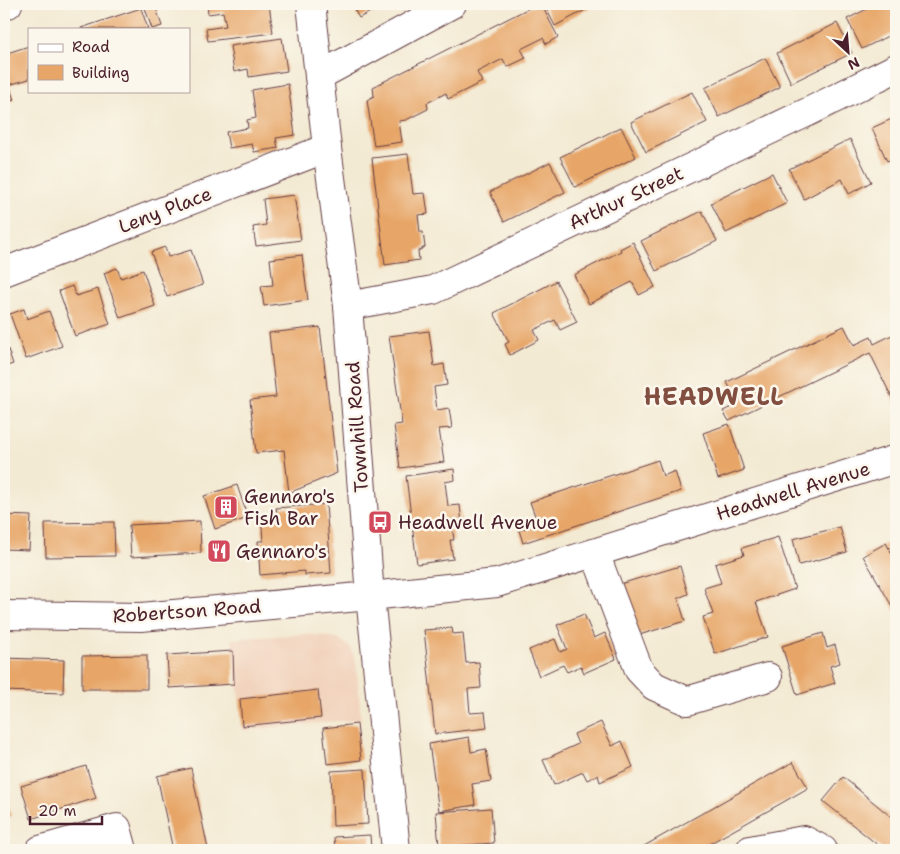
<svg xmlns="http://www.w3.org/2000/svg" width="900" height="854" font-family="'Shantell Sans',sans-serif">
<rect width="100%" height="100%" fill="#fbf7ec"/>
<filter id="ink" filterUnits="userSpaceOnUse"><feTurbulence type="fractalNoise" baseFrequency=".02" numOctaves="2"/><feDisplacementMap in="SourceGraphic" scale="10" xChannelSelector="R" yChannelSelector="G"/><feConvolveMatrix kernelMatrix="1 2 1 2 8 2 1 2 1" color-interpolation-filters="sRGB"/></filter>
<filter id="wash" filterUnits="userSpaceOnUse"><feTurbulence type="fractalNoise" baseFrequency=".0096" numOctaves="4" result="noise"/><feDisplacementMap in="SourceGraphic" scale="20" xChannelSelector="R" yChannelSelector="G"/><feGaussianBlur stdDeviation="1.12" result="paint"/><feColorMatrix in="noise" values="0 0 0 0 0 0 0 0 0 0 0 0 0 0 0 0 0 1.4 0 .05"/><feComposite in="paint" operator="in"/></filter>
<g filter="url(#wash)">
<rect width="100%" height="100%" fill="#f3ead3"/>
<!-- built -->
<path fill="#f2d4be" d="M303,634L326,636L339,639L351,648L356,663L361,719L243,730L232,639Z"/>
<g id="blocks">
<!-- building -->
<g fill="#e7a668">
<path d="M207,4H269L273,33L208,41L206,29L226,26L223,12L208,14Z"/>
<path d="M351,4H385L359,18Z"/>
<path d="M537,4H541L558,37L546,44L543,38L521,49L526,58L507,67L503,59L477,72L482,82L448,99L446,93L427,103L428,109L406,120L399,121L402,142L374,146L367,100L374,96L373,87Z"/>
<path d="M544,4H590L591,7L555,26Z"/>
<path d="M877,4H896V32L862,49L847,19Z"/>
<path d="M155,5L162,26L152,29L145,8Z"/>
<path d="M141,8L148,29H81V28Z"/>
<path d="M837,23L852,53L791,83L777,53Z"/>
<path d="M282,38L287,71L249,77L248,69L234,72L230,46Z"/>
<path d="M29,46V79L9,85L14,100L4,103V54Z"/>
<path d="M765,58L780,87L719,117L705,88Z"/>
<path d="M288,84L295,135L276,138L278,148L254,152L252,144L229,148L226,132L248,128L247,120L256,118L252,90Z"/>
<path d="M692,92L707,122L646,152L631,122Z"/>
<path d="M896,117V157L887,161L872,128Z"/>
<path d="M621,127L636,157L575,187L560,157Z"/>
<path d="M850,139L871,182L849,194L842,179L804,199L789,169Z"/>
<path d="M408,154L413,194L425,193L428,214L418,215L420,232H423L425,247L418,251L419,260L385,265L372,158Z"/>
<path d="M550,162L565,192L504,222L490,192Z"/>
<path d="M772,173L787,203L726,233L711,203Z"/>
<path d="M294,195L301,240L256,246L253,227L266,225L263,199Z"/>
<path d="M702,211L717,241L656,271L641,241Z"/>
<path d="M633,242L655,287L639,295L632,282L589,304L574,275L621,251L620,249Z"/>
<path d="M165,247L168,257L191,250L203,285L167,297L151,252Z"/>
<path d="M302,255L308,300L264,306L261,286L273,285L270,259Z"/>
<path d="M117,268L121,278L143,270L155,306L120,318L104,273Z"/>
<path d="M556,281L577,322L560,330L555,320L534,330L539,340L510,355L505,344L509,342L494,313Z"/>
<path d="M72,286L76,296L98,289L110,324L75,336L59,291Z"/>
<path d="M24,309L27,319L49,311L62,346L26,359L10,314Z"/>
<path d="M844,326L854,345L871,337L874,344L896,333V406L870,353L729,421L723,411L738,404L727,382Z"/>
<path d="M320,327L337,473L289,493L284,450L256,453L250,400L276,397L269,333Z"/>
<path d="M429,331L434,366L444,364L447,385L434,387L437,410L449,408L452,428L439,429L444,462L400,468L394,425L402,424L389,336Z"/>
<path d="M4,338L13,364L4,367Z"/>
<path d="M729,424L744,470L718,479L703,433Z"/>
<path d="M658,460L663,476L675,471L681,491L523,543L519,530L538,524L530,502Z"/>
<path d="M454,469L455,480L445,482L448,506L460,505L462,524L452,526L454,540H450L453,559L417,564L406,476Z"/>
<path d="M237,485L248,518L215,529L204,496Z"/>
<path d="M326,504L331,573L305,575V571L260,575L258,541H263L261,515L277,514L276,508Z"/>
<path d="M4,515L31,516L29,550L4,549Z"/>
<path d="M200,521L201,553L131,557L129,525Z"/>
<path d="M114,522L115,556L46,557L45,523Z"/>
<path d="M840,527L847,552L799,565L793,539Z"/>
<path d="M778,537L795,589L756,602L768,637L715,654L703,617L713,614L704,588L721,583L715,564L744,555L742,548Z"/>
<path d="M886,543L896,561V613L863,556Z"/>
<path d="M680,566L688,594L678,598L685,621L636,636L620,584Z"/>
<path d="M584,614L594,638L605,633L616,659L584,673L581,666L567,672L563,665L539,676L529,650L555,639L560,652L567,649L557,625Z"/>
<path d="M452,628L453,634L463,633L466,663L479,662L481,688L468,689L470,713L485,712L487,728L435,734L424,630Z"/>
<path d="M823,633L827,648L835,645L840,663L830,666L835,683L797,695L782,646Z"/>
<path d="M233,651L234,684L169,688L167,655Z"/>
<path d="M147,655V689H82V656Z"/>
<path d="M4,658L64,660L63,693L4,691Z"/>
<path d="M318,690L321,718L242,726L240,699Z"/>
<path d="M601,722L612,746L622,741L633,767L600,782L598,775L587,780L583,772L554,785L543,760L578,744L574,734Z"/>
<path d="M357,724L361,760L327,764L323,728Z"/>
<path d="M469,737L471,752L486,749L491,781L472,784L475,805L439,811L429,744Z"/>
<path d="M793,762L808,788L743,825L698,850H637Z"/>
<path d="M86,766L96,798L31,819L21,786Z"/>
<path d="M191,768L208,849L173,850L157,776Z"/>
<path d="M365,769L368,824L333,826L331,771Z"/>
<path d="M843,777L896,821V850H884L823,801Z"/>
<path d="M4,787L11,816L4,817Z"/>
<path d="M491,808L494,843L439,847L436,812Z"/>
<path d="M370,835L371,850H335L334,837Z"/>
</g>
</g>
</g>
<g filter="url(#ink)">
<use href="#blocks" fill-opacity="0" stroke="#633d44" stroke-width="1"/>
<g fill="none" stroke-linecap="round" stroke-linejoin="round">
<!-- minor casing -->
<g stroke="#633d44" stroke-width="30">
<g id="minor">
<path d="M4,5L8,4"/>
<path d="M319,76L452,4"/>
<path d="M4,272L327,148"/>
<path d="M595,553L639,670L654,686L687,701L768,677"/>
<path d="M370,596L497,583L896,459"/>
<path d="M40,850L117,828L123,850"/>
<path d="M750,850L804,840L823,850"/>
</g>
</g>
<!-- tertiary casing -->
<g stroke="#633d44" stroke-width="30">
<g id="tertiary">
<path d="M311,4L327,148L348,306L370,596L396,850"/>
<path d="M348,306L433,290L810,111L896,68"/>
<path d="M4,615L141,617L370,596"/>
</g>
</g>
<!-- minor -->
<use href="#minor" stroke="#fff" stroke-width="28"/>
<!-- tertiary -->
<use href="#tertiary" stroke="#fff" stroke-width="28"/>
</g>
</g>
<!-- icons -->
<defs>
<g id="building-square" transform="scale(1.25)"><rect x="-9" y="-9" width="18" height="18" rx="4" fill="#d1495b" stroke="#fbf7ec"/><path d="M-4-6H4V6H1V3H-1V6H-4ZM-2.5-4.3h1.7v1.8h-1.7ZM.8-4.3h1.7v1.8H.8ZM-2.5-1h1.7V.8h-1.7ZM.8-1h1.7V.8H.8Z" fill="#fff"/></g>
<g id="bus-square" transform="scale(1.25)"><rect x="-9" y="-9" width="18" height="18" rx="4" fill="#d1495b" stroke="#fbf7ec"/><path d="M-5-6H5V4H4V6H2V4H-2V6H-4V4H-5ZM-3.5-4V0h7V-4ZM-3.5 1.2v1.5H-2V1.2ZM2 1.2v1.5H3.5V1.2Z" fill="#fff"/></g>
<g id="restaurant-square" transform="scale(1.25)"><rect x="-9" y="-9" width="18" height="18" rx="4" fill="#d1495b" stroke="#fbf7ec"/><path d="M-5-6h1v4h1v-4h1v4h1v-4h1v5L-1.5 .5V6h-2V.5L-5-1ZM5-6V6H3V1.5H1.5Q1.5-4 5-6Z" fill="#fff"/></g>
</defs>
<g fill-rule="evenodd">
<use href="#building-square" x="226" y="507"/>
<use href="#bus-square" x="380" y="522"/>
<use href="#restaurant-square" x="219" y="551"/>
</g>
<g text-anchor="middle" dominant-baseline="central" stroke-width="5" stroke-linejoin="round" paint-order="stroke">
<!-- street labels -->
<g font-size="19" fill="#4a1f2b" stroke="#fbf7ec">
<text transform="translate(626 198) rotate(-25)">Arthur Street</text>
<text transform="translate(165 210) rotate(-21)">Leny Place</text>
<text transform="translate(357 427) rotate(-94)">Townhill Road</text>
<text transform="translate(793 491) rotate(-17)">Headwell Avenue</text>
<text transform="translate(187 611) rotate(-4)">Robertson Road</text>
</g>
<!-- poi labels -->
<g font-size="19" fill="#4a1f2b" stroke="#fbf7ec" text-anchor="start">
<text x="244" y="496">Gennaro's<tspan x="244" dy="22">Fish Bar</tspan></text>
<text x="398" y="522">Headwell Avenue</text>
<text x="236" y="551">Gennaro's</text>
</g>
<!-- district labels -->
<g font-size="24" font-weight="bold" letter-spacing="1" fill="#814e40" stroke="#fbf7ec">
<text x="714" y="397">HEADWELL</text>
</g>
</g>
<!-- margin -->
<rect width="900" height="854" fill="none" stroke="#fbf7ec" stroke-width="20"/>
<!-- legend -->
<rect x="28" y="28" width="162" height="65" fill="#fbf7ec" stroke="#b4a19f"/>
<rect x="38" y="44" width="25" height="8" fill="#ffffff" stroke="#b4a19f"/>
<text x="72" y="52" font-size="15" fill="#4a1f2b">Road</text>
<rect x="38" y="65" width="25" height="15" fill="#e7a668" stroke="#b4a19f"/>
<text x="72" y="78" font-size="15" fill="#4a1f2b">Building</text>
<!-- north arrow -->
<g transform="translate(848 52) rotate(154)" stroke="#fbf7ec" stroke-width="4" paint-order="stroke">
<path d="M0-4L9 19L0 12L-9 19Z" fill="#4a1f2b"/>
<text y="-8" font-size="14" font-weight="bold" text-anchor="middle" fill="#4a1f2b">N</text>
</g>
<!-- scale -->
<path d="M30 816v8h72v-8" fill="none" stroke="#4a1f2b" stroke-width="2.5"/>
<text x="38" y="816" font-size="15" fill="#4a1f2b" stroke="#fbf7ec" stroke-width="4" paint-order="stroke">20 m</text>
</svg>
